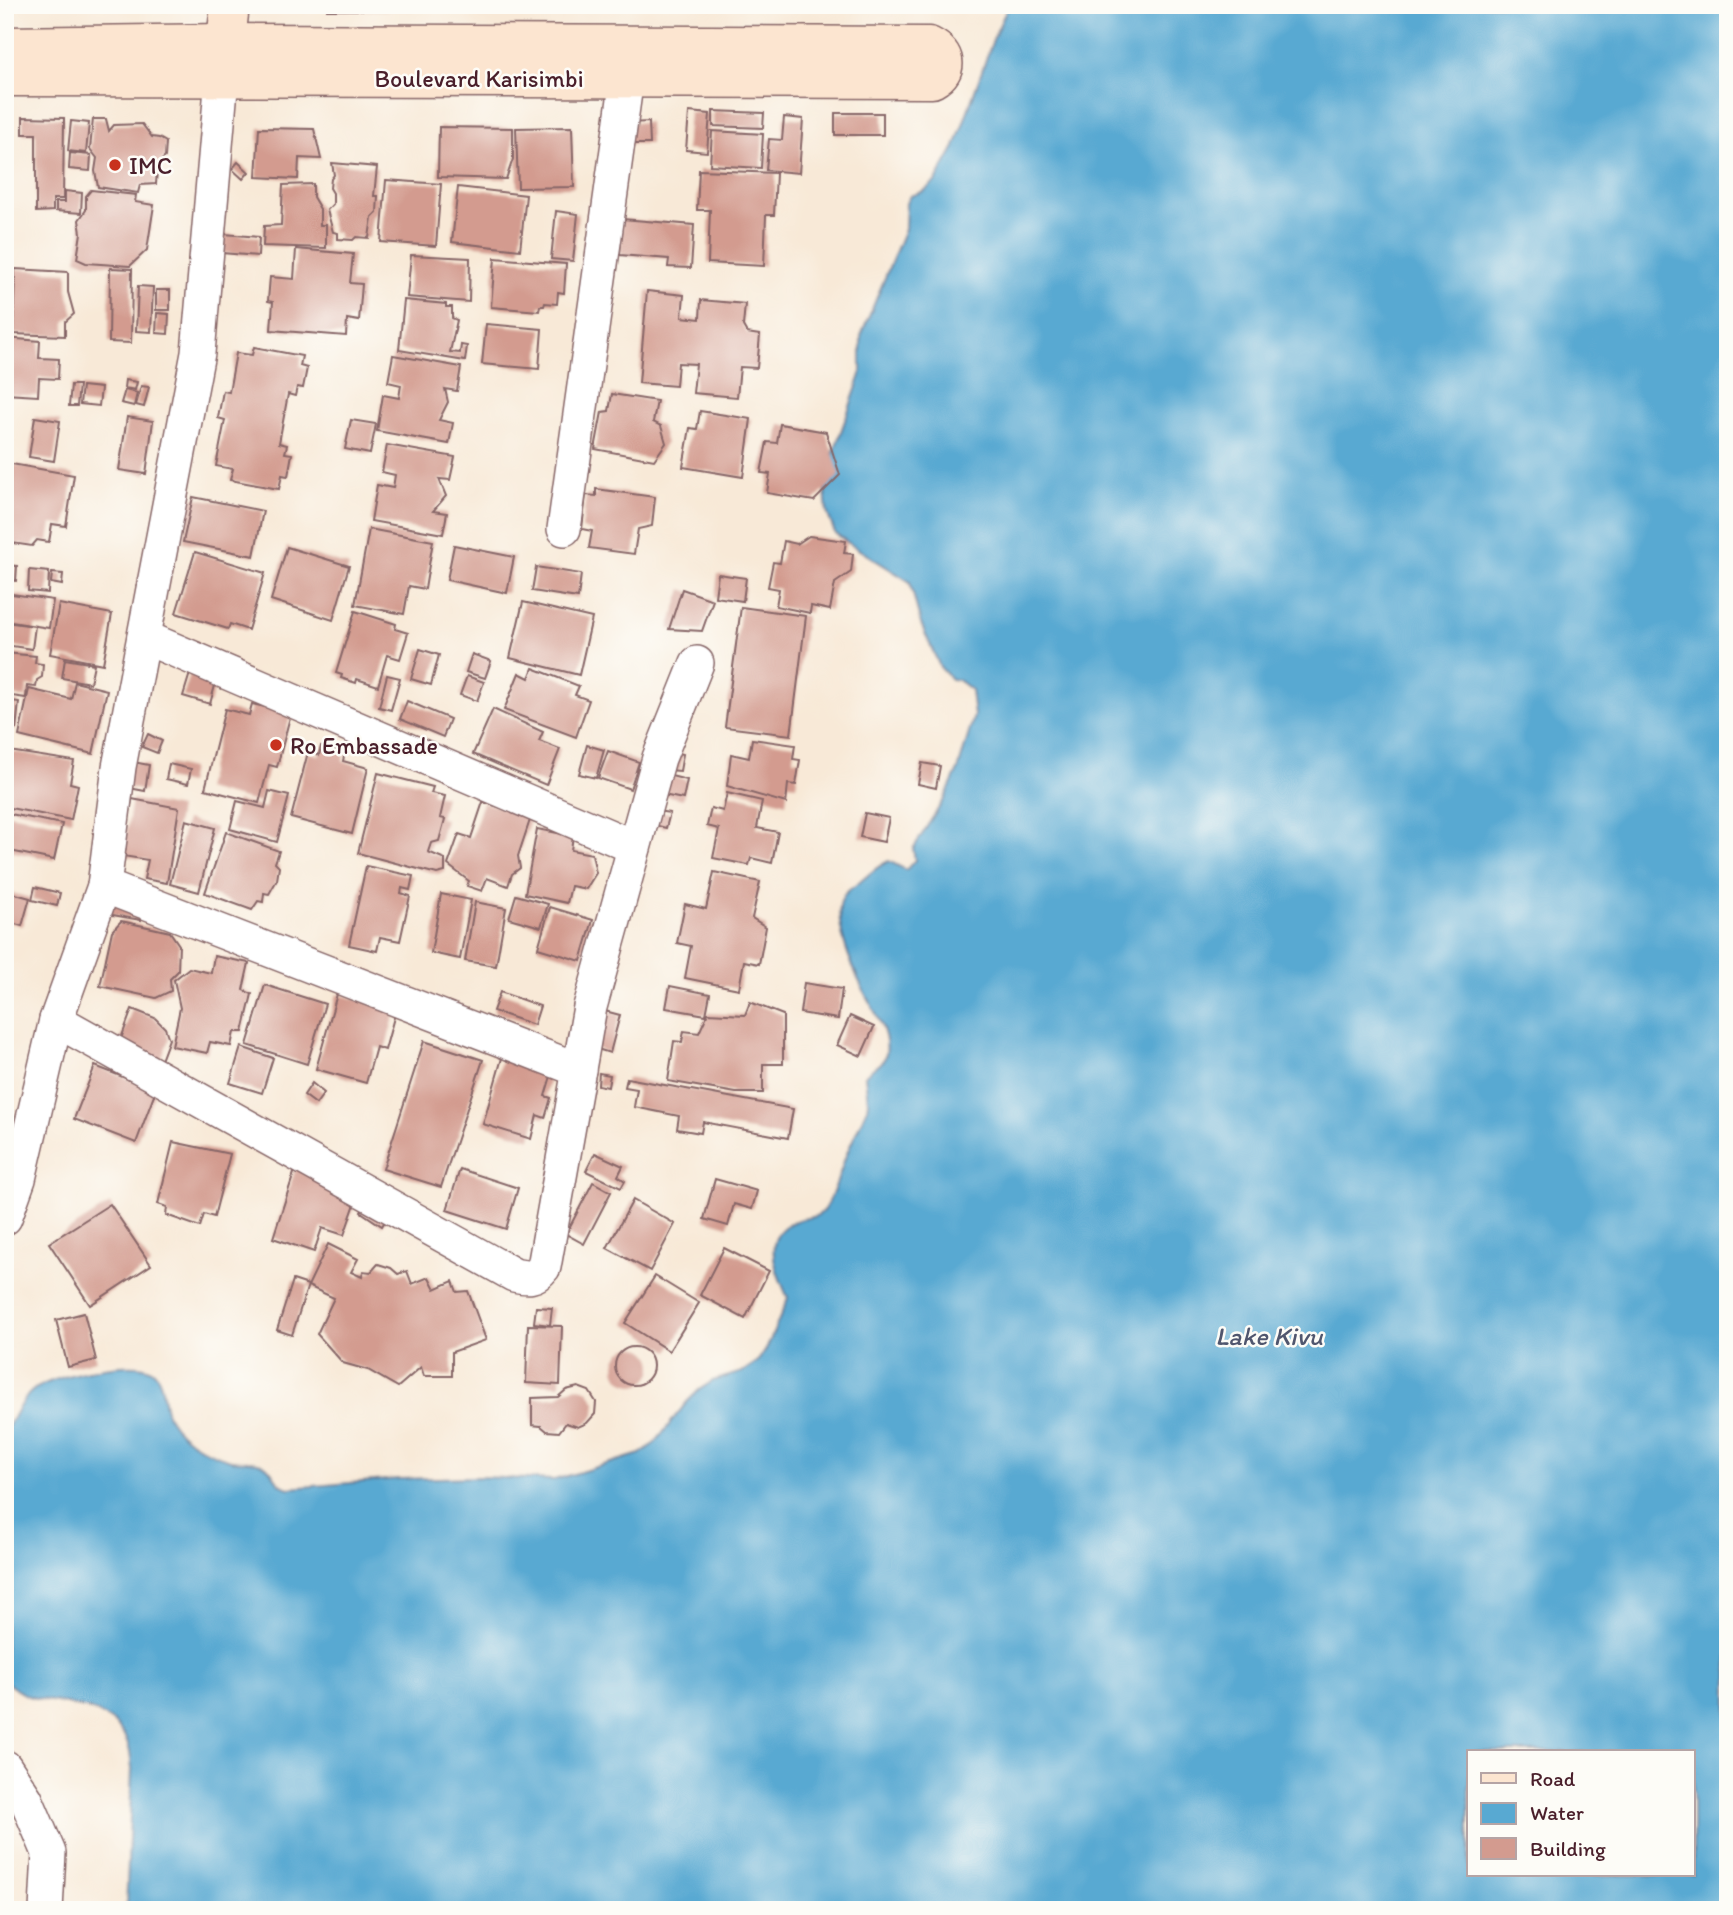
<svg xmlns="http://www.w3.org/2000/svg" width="1733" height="1915" font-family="Itim,sans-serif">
<rect width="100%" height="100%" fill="#fdfcf7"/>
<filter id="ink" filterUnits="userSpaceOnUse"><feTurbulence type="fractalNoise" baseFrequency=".0143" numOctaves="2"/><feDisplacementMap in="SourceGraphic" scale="14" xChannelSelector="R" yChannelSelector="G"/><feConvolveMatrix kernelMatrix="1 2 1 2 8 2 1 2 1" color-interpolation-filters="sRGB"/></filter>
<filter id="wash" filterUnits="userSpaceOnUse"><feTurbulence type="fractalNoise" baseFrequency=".00686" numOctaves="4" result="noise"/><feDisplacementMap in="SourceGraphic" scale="28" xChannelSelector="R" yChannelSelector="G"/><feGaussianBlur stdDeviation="1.57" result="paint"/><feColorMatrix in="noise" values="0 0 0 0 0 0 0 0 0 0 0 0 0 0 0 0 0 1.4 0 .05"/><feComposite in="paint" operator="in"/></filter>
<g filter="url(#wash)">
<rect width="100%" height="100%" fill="#f8e9d7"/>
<!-- water -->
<path fill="#58a9d2" stroke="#51647e" stroke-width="2" fill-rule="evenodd" d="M1002,5H1728V1910H126L132,1769C131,1763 131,1754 129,1748C117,1703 63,1706 28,1696C19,1693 13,1687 5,1681V1432C13,1419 19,1403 31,1392C46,1377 136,1356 153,1371C167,1384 160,1405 170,1420C182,1440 209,1454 231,1460C242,1462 252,1459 263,1464C275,1470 274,1485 289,1488L399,1479L479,1477L554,1480L640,1454L655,1443L687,1402L699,1390L713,1381L742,1372L757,1362L767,1348L788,1298C775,1269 758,1230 802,1219C812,1217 820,1217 825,1208C835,1193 839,1175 845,1158C852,1141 860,1125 867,1108L868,1101L865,1076C871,1067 884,1065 886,1054C890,1032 872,1009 863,989C853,969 831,918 843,897C846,891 853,887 859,883C868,875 877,866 889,861L906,870L915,860L913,849L945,798L958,770L974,716L971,690L958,680L951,679L940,667L921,624L910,582L850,544L835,533L827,512L824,480L861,375V336L905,229L906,203L910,196L924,191L936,181L955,147L994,37L1006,11ZM1469,1752H1693V1875H1469Z"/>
<g id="blocks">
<!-- building -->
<g fill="#d39b8f">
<rect x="327" y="5" width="106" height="5"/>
<path d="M835,5H864L863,9L835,7Z"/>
<path d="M713,111L764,113L763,128L713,126Z"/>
<path d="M689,112L710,114L707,152L686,150Z"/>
<rect x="835" y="113" width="48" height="22"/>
<path d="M23,117L64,118L63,199H53V211L36,212V134H23Z"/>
<path d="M784,117L803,119L799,173L766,170L769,139L782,140Z"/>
<path d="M93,119H106L109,131L114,125L142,124L152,137L159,138L166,142L165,157L158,164L160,167L157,170L156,184L140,185L138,193L98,187L95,171L97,158L90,149Z"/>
<path d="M71,121L89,123L86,153L68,151Z"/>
<path d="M649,122L650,144H628V123Z"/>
<path d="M439,127L513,128V159L506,179L438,177Z"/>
<path d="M572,127L574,187L518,188L516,128Z"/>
<path d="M259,128L314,129L321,159L299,158L298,179L256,177Z"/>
<path d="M712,131L763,134L761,168L710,165Z"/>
<path d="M70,153L91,155L90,171L69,169Z"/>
<path d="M238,162L249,172L243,179L232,169Z"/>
<path d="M332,163L377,167L374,196H378L377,212L372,217L369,238L356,237L353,240L338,239V233L333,232L327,210L333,204V193L330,188L331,179L334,175Z"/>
<path d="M699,170L776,173L774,215H766L764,266L708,263L710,210H697Z"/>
<path d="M386,180L441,184L436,246L381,242Z"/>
<path d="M313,184V197L320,209V225H326V248L263,246L264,226L281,225L283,185Z"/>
<path d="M458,187L526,195L520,250L452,242Z"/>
<path d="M91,190L136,195L135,202L154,205L147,250L130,266L86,263L77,259L81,233L79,220L86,210V196Z"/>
<path d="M65,191L82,193L81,213L56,211V202H65Z"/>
<path d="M556,211L578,214L573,261L551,259Z"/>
<path d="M622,219L694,225L691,268L668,267L669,259L620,255Z"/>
<path d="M224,234L259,237L258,256L222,253Z"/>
<path d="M296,249L353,254L350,283L362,284L359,321L347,319L346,336L271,330L273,302L268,301L270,277L294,279Z"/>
<path d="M411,255L470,258L469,302L407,297Z"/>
<path d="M495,258L566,264L564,293L558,292L557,304L545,303L544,306H540L539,311L491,307Z"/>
<path d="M110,268L132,269L131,343L109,342Z"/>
<path d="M15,269L68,272V292L74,314L65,322V336L13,334Z"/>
<path d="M138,286L153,287L151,332L136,331Z"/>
<rect x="156" y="290" width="14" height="20"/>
<path d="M647,291L684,295L682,317L700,319L701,300L745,304L743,326L747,333L760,335L757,368L740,367L737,397L693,393L696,364L678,363L676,386L639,383Z"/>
<path d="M404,300L446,304V307H452V318L457,320L450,352L460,353L461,345L467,346L465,361L399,350Z"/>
<path d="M157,313L169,314L168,334L156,333Z"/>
<path d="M486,324L542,329L539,369L482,364Z"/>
<path d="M5,338L40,341L39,358L59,359L58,379L39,378L38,396L5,394Z"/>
<path d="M254,347L302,356L300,366L307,368L303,388L297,387L295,396L288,394L279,443L287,445L285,453L292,454L288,476L282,475L279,489L230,480L233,469L216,466L225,420L218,418L223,391L229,392L236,353L252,355Z"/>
<path d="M393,355L461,367L457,391L445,389L448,402L439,420L453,423L449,444L377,431L383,395L399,398L401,385L388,382Z"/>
<path d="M125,380L137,382L135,390L124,388Z"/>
<path d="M71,385H79L77,406H69Z"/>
<path d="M82,386L101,388L99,406L80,404Z"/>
<path d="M141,386L149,387L144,407L136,405Z"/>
<path d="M125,390L137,393L134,406L121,403Z"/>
<path d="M612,394L657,401L653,422L661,426L666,443L654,460L595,449L602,412L609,411Z"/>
<path d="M700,411L751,419L743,477L683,467L690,428L697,429Z"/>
<path d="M35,417L60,421L54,461L29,457Z"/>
<path d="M127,417L153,421L146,474L119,470Z"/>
<path d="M351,420L376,424L370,454L345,449Z"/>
<path d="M780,424L826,432L840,475L814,501L767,493L770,474L761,473L767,442L777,443Z"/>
<path d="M387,445L455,457L450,480L439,479L446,496L433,511L447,513L443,534L371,521L377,485L393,488L395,475L382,472Z"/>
<path d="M6,463L74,475L66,526L52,524L49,542L37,540L32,546L5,542Z"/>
<path d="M596,489L655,497L652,526L638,529L634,554L589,548L592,531L582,529L586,495L596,496Z"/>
<path d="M193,497L263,511L254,556L183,542Z"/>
<path d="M369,529L433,541L425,589L409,586L404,614L355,605Z"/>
<path d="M809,536L846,541L844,553L853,554L851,572L835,583L830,610L811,606L810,613L776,606L779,589L768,587L773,562L780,563L784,541L797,544Z"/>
<path d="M454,545L514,557L507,593L447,580Z"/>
<path d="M287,547L349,566L333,620L271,600Z"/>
<path d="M195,552L265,573L248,630L230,624L228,629L176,613Z"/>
<path d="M5,565L17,566L16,581L5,580Z"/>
<path d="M536,567L581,574L578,598L532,591Z"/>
<path d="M29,570L49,572L48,593L28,591Z"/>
<path d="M52,573L63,574L62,585L51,583Z"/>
<path d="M718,574L746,578L743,601L715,597Z"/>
<path d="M682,589L713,600L702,631L669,629Z"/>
<path d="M5,593L53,600L49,628L5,621Z"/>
<path d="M523,602L592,618L579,675L510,658Z"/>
<path d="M59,604L112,614L103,664L50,654Z"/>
<path d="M741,607L806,616L791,735L725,727Z"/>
<path d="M355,611L396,624L395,629L408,633L400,659L387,655L378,686L357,679L356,683L341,678L342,675L336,673Z"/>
<path d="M5,622L35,626L32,649L5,645Z"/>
<path d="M420,649L439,655L431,685L411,679Z"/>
<path d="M5,653L36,656L35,663L43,664L42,677L37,680L36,687L27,686L26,698L5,695Z"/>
<path d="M472,654L491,661L485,678L466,672Z"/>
<path d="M65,659L94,664L90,683L62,678Z"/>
<path d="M533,668L579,686L575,695L589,700L576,737L504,710L519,673L529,678Z"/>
<path d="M191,670L217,678L210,704L183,696Z"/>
<path d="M387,675L400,678L391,710L379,707Z"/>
<path d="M467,676L484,682L477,701L460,695Z"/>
<path d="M75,682L107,690L93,754L19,736L29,689L71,699Z"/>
<path d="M5,700L19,702L16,729L5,728Z"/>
<path d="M407,701L450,719L443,737L400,719Z"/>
<path d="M252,704L291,713L277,767L269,765L259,803L205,789L225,709L249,715Z"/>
<path d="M493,709L543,732L539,741L560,749L546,785L473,754Z"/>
<path d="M148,734L162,741L157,753L142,747Z"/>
<path d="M752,739L795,745L793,759L800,760L796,785L788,784L786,803L727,786L731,754L749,758Z"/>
<path d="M587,745L604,750L596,778L579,774Z"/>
<path d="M321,746L345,752L343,761L368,768L352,834L291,818L308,752L319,755Z"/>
<path d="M9,751L74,761L70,783L78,785L71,820L5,807V775Z"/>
<path d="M608,751L639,762L630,789L598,778Z"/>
<path d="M672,752L683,754L680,771L669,770Z"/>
<path d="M128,761L149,765L145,791L124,787Z"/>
<path d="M922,763L940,766L936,788L918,784Z"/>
<path d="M169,764L191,769L188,784L166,779Z"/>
<path d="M378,773L433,787L431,793L445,796L440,818L445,819L439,841L431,843L428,852L445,859V872L437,874L358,853Z"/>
<path d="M667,775L687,780L683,799L663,795Z"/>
<path d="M269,791L289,796L277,842L230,829L237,801L265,808Z"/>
<path d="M727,793L762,801L757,828L778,832L772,863L751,858L749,865L713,858L719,829L707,826L711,808L723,811Z"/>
<path d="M132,799L179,808L167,883L144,879L148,860L123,856Z"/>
<path d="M483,802L531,817L518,856L520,868L512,874L508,886L487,878L482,891L467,886L469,881L448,865L459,834L471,838Z"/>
<path d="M657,811L670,813L666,828L654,825Z"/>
<path d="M5,813L62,824L54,860L5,850Z"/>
<path d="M865,813L889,818L884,842L860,837Z"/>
<path d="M186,820L215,828L199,892L170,884Z"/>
<path d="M537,829L573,836L571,850L592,854L596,873L586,889L571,886L567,903L525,894Z"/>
<path d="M226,832L279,851L275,863L279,867L277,880L269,894L264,893L263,902L258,901L252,910L205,893Z"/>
<path d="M366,866L413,876L410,890L402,888L401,893L410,896L400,941L380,937L377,951L349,945Z"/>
<path d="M714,872L760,882L752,918L766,927L759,964L744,961L739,989L685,978L691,946L677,943L685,904L706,909Z"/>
<path d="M35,887L60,893L57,906L32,900Z"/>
<path d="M5,891L30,898L22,926L5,921Z"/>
<path d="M441,894L471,900L460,959L431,953Z"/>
<path d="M516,895L548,904L541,927L509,918Z"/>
<path d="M110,897L144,903L141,920L107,914Z"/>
<path d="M475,902L506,908L496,966L465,961Z"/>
<path d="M550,907L593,920L581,961L538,948Z"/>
<path d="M121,921L170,932L179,945L178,971L170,979L171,991L156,998L100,986L112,931Z"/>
<path d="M214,956L249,963L243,990L252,994L243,1032H234L231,1046L210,1042L207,1053L172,1046L180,1008L174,980L189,968L211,973Z"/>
<path d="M804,983L842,989L838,1019L800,1013Z"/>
<path d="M265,985L325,1004L307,1064L247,1045Z"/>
<path d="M670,986L710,994L706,1015L666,1008Z"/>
<path d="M500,992L540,1006L534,1025L493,1011Z"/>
<path d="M337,994L396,1010L385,1050L376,1047L366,1083L316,1069Z"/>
<path d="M750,1002L783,1015V1064H763V1093H736L668,1081L674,1041L682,1042L684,1031L699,1033L708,1013L745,1015Z"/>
<path d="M132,1009L155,1018L165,1028L169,1039L160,1063L118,1047Z"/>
<path d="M601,1010L620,1015L610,1053L591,1047Z"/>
<path d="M850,1016L874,1027L861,1056L837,1045Z"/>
<path d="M424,1041L483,1060L441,1187L383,1169Z"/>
<path d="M241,1047L273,1058L262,1093L230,1083Z"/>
<path d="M504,1051L554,1066L545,1096L551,1098L545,1118L537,1115L531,1139L483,1124Z"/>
<path d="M95,1066L156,1090L136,1143L74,1119Z"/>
<path d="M599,1073L610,1075L608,1087L598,1085Z"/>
<path d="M627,1078L793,1109L788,1138L703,1122L701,1133L677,1129L679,1116L634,1107L637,1089L625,1087Z"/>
<path d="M312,1083L324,1093L316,1104L304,1095Z"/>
<path d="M173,1142L230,1154L214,1217L204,1214L200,1227L166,1215L167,1207L158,1204Z"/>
<path d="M595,1153L623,1166L618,1176L625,1181L621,1188L586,1171Z"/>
<path d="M296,1167L357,1198L344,1235L322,1228L314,1252L273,1238Z"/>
<path d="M460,1169L518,1188L506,1229L447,1210Z"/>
<path d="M715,1179L757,1191L752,1209L734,1204L728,1226L704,1219Z"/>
<path d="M593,1182L611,1192L584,1244L566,1234Z"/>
<path d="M369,1199L390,1213L382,1226L361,1212Z"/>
<path d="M633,1200L675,1224L650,1271L607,1248Z"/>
<path d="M110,1204L151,1265L90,1305L49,1243Z"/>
<path d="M328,1244L358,1259L351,1272L362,1277L363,1271L371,1272L378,1264L391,1268L398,1274L407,1271L412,1284L429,1277L435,1289L453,1281L457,1292L468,1291L486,1340L452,1352V1376H424L421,1367L398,1387L368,1370L343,1363L317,1334L334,1298L308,1286Z"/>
<path d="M724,1248L769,1271L745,1319L700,1295Z"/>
<path d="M655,1276L699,1303L669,1351L625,1323Z"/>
<path d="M293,1280L308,1285L292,1335L277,1330Z"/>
<path d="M536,1307L552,1308L550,1325L534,1323Z"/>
<path d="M84,1313L96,1360L68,1367L56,1320Z"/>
<path d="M528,1325L562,1326L560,1385L526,1383Z"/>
<circle cx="634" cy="1366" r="19"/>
<path d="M578,1387L589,1391L596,1402L595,1414L587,1423L578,1427L566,1423L559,1432L547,1431L541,1426L532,1425V1398L558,1397L566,1390Z"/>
</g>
</g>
</g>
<g filter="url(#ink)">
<use href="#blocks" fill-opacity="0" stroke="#876667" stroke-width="2"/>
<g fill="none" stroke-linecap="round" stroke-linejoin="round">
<!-- street casing -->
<g stroke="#876667" stroke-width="36">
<g id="street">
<path d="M564,529L627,78"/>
<path d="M144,637L634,847"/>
<path d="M104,886L579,1070"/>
<path d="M56,1020L514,1275C528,1278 535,1279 544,1267L590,1007L659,758L697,663"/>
<path d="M5,1218L19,1179L56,1020L104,886L119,767L198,353L222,77"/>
<path d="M5,1767L26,1799L49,1853L46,1910"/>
</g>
</g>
<!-- secondary casing -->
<g stroke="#876667" stroke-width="41">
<g id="secondary">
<path d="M5,46L226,43L929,46C945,54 950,69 932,79L5,77"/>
<path d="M223,68L230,5"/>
</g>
</g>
<!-- street -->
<use href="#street" stroke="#fff" stroke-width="33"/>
<!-- secondary -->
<use href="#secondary" stroke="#fce5d0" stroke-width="38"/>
</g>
</g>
<!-- markers -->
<g fill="#c8321e" stroke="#fdfcf7" stroke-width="2.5">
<circle cx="115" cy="165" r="7"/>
<circle cx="276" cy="745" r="7"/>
</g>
<g text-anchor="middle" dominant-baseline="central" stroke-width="5" stroke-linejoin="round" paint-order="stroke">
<!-- street labels -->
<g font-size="24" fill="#4a1f2b" stroke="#fdfcf7">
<text x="479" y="78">Boulevard Karisimbi</text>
</g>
<!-- poi labels -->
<g font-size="24" fill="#4a1f2b" stroke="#fdfcf7" text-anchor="start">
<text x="129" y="165">IMC</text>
<text x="290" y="745">Ro Embassade</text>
</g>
<!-- water labels -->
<g font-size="26" font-style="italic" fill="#50566e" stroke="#fdfcf7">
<text x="1269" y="1336">Lake Kivu</text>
</g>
</g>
<!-- margin -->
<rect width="1733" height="1915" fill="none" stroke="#fdfcf7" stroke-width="28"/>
<!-- legend -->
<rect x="1467" y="1750" width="228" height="126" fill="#fdfcf7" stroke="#b5a4a5" stroke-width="2"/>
<rect x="1481" y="1773" width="35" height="10" fill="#fce5d0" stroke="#b5a4a5" stroke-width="2"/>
<text x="1530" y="1786" font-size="21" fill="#4a1f2b">Road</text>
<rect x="1481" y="1803" width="35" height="21" fill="#58a9d2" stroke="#b5a4a5" stroke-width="2"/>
<text x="1530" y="1820" font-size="21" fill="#4a1f2b">Water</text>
<rect x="1481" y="1838" width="35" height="21" fill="#d39b8f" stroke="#b5a4a5" stroke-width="2"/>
<text x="1530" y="1856" font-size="21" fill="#4a1f2b">Building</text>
</svg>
